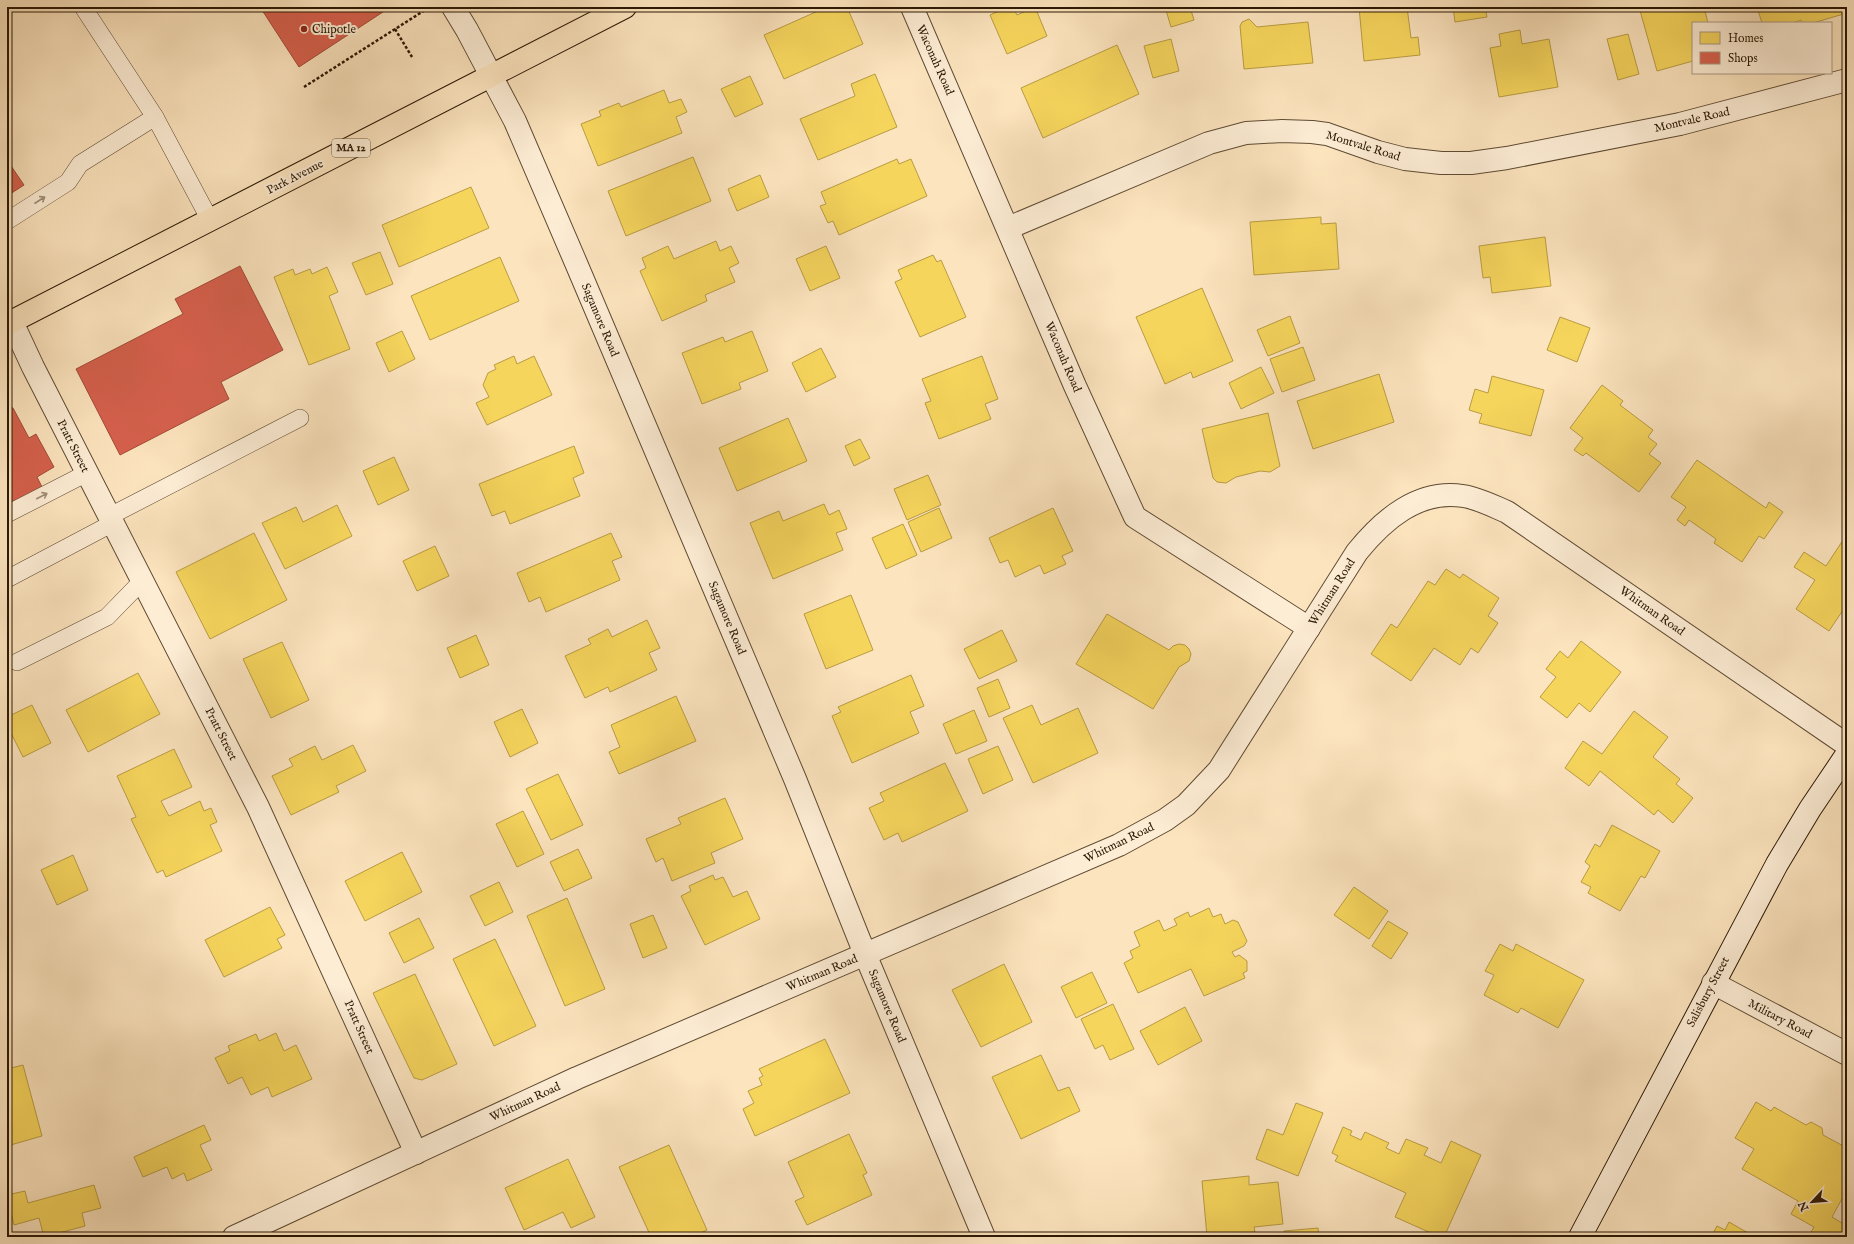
<svg xmlns="http://www.w3.org/2000/svg" width="1854" height="1244" font-family="'IM FELL English',serif">
<rect width="100%" height="100%" fill="#fce4be"/>
<filter id="stains"><feTurbulence type="fractalNoise" baseFrequency=".005" numOctaves="4"/><feColorMatrix values="0 0 0 0 .2 0 0 0 0 .09 0 0 0 0 .02 0 0 0 .5 -.17"/></filter>
<radialGradient id="worn" r=".72"><stop offset=".6" stop-color="#630" stop-opacity="0"/><stop offset="1" stop-color="#630" stop-opacity=".3"/></radialGradient>
<!-- homes -->
<g fill="#f6d55c" stroke="#b99c42">
<path d="M816,7H847L863,44L784,79L764,35L818,11Z"/>
<path d="M1008,7H1013L1017,15L1035,7L1047,36L1007,54L990,15Z"/>
<path d="M1165,7H1190L1194,20L1171,27Z"/>
<path d="M1359,7H1407L1411,38L1418,37L1420,55L1364,61Z"/>
<path d="M1453,7H1485L1487,17L1455,22Z"/>
<path d="M1639,7H1704L1708,23H1693V61L1657,71Z"/>
<path d="M1757,7H1846L1847,13L1813,23H1802L1801,20L1793,23H1762Z"/>
<path d="M1249,19L1257,27L1308,22L1313,63L1244,69L1240,26L1242,22Z"/>
<path d="M1520,30L1522,44L1549,39L1558,87L1499,97L1490,48L1501,46L1499,34Z"/>
<path d="M1628,34L1639,74L1618,80L1607,39Z"/>
<path d="M1171,39L1179,71L1153,78L1144,46Z"/>
<path d="M1117,45L1139,94L1043,138L1021,88Z"/>
<path d="M875,74L897,127L818,160L800,119L855,96L851,84Z"/>
<path d="M750,76L763,104L735,117L721,89Z"/>
<path d="M664,90L669,103L681,99L687,112L676,117L682,133L598,166L581,124L601,116L599,111L619,103L621,107Z"/>
<path d="M693,157L711,201L626,236L608,191Z"/>
<path d="M897,159L899,164L911,159L927,196L839,235L833,221L828,223L820,206L826,204L821,192Z"/>
<path d="M760,175L769,197L737,211L728,189Z"/>
<path d="M471,187L489,228L399,267L382,225Z"/>
<path d="M1321,217V224L1336,223L1339,269L1254,275L1250,222Z"/>
<path d="M1545,237L1551,286L1492,293L1490,277L1483,278L1479,246Z"/>
<path d="M716,241L720,251L731,246L739,263L729,268L735,282L705,295L707,301L662,321L640,271L646,268L642,258L668,246L674,259Z"/>
<path d="M826,246L840,278L810,291L796,259Z"/>
<path d="M380,252L393,284L366,295L352,263Z"/>
<path d="M933,255L937,262L941,260L966,317L920,337L895,282L902,279L898,270Z"/>
<path d="M500,257L519,301L430,340L411,296Z"/>
<path d="M327,267L338,292L329,296L350,349L309,365L274,277L293,269L295,275L310,269L312,274Z"/>
<path d="M1202,288L1233,361L1193,378L1191,372L1165,384L1136,317Z"/>
<path d="M1290,316L1300,343L1268,356L1257,330Z"/>
<path d="M1560,317L1590,328L1577,362L1547,350Z"/>
<path d="M402,331L415,359L389,372L376,343Z"/>
<path d="M752,331L768,371L739,383L741,389L702,404L682,353L723,337L725,342Z"/>
<path d="M1303,347L1315,380L1282,392L1270,359Z"/>
<path d="M821,348L836,377L806,392L792,363Z"/>
<path d="M514,356L517,364L534,356L552,395L487,425L476,403L489,397L483,385L488,373L496,369L494,365Z"/>
<path d="M982,356L998,399L985,404L991,419L939,439L925,403L931,401L922,379Z"/>
<path d="M1261,367L1274,393L1241,409L1229,383Z"/>
<path d="M1379,374L1394,422L1313,449L1297,401Z"/>
<path d="M1492,376L1544,390L1531,436L1479,423L1482,414L1469,410L1475,389L1488,393Z"/>
<path d="M1602,385L1623,401L1620,405L1653,430L1648,437L1657,444L1649,454L1661,463L1639,492L1586,453L1583,456L1574,450L1583,438L1570,428Z"/>
<path d="M1268,413L1280,466L1270,472L1260,471L1236,477L1226,483L1217,482L1213,478L1202,429Z"/>
<path d="M788,418L807,461L737,491L719,448Z"/>
<path d="M860,439L870,458L854,466L845,446Z"/>
<path d="M574,446L584,473L573,478L580,496L510,524L505,511L492,516L479,484Z"/>
<path d="M394,457L409,490L378,505L363,471Z"/>
<path d="M1697,460L1766,508L1769,502L1783,512L1764,539L1759,536L1742,562L1714,543L1716,539L1689,520L1685,526L1677,520L1686,507L1671,497Z"/>
<path d="M928,475L941,505L907,520L894,489Z"/>
<path d="M824,504L829,515L839,510L847,529L836,533L843,550L773,579L750,523L779,511L783,521Z"/>
<path d="M337,505L352,536L285,569L262,523L296,507L303,522Z"/>
<path d="M939,508L952,538L921,552L908,522Z"/>
<path d="M1053,508L1073,551L1062,556L1066,564L1044,574L1040,565L1015,577L1008,560L1000,563L989,538Z"/>
<path d="M903,524L917,555L886,569L872,538Z"/>
<path d="M254,533L287,600L210,639L176,572Z"/>
<path d="M611,533L622,557L612,561L620,580L546,612L540,597L529,602L517,573Z"/>
<path d="M1847,534V609L1845,607L1829,631L1796,609L1815,580L1794,567L1804,552L1826,566Z"/>
<path d="M435,546L449,576L417,591L403,561Z"/>
<path d="M1446,569L1460,578L1463,574L1499,598L1488,616L1498,623L1478,653L1471,648L1460,665L1434,648L1411,681L1371,654L1391,624L1397,628L1428,581L1435,585Z"/>
<path d="M851,595L873,650L826,669L804,614Z"/>
<path d="M1107,614L1169,650L1173,646L1179,644L1185,645L1189,649L1191,654L1189,661L1179,667L1153,709L1076,664Z"/>
<path d="M647,620L660,648L649,653L657,670L610,692L608,687L585,698L565,656L591,644L588,639L608,629L612,637Z"/>
<path d="M1002,630L1017,661L979,679L964,649Z"/>
<path d="M476,635L489,665L460,678L447,648Z"/>
<path d="M1581,641L1621,672L1590,712L1579,703L1567,718L1540,697L1556,677L1546,669L1560,651L1568,658Z"/>
<path d="M282,642L309,700L271,718L243,659Z"/>
<path d="M138,673L160,714L88,752L66,710Z"/>
<path d="M911,675L924,706L910,712L919,733L852,763L832,716L841,712L838,707Z"/>
<path d="M998,679L1010,708L989,717L977,688Z"/>
<path d="M676,696L696,741L619,774L609,752L620,747L611,725Z"/>
<path d="M32,705L51,743L23,757L7,725V717Z"/>
<path d="M1032,705L1041,725L1078,708L1098,753L1033,783L1003,718Z"/>
<path d="M522,709L538,743L510,757L494,722Z"/>
<path d="M974,710L987,741L956,754L943,724Z"/>
<path d="M1634,711L1668,737L1653,757L1680,779L1676,784L1693,798L1673,823L1658,810L1654,815L1600,771L1589,786L1565,768L1583,741L1602,754Z"/>
<path d="M353,745L366,771L336,786L339,792L291,815L272,776L293,766L289,759L315,746L322,760Z"/>
<path d="M998,746L1013,780L983,794L968,759Z"/>
<path d="M174,749L192,787L161,801L169,816L200,801L204,811L211,808L217,822L210,825L222,851L166,877L163,870L157,873L131,819L136,817L117,776Z"/>
<path d="M945,763L968,811L902,842L898,833L884,840L869,808L884,801L880,793Z"/>
<path d="M558,774L583,825L551,840L526,789Z"/>
<path d="M725,798L743,839L711,853L715,863L672,881L663,858L656,862L646,839L681,824L678,818Z"/>
<path d="M523,811L544,854L517,867L496,824Z"/>
<path d="M1612,825L1660,851L1645,878L1641,876L1620,911L1588,893L1591,887L1581,882L1590,866L1585,862L1595,844L1600,847Z"/>
<path d="M578,849L592,878L564,891L550,862Z"/>
<path d="M402,852L422,892L365,921L345,881Z"/>
<path d="M73,855L88,890L57,905L41,870Z"/>
<path d="M713,875L715,880L723,877L733,897L747,891L760,919L705,945L681,896L691,891L689,886Z"/>
<path d="M499,882L513,912L485,926L470,896Z"/>
<path d="M1354,887L1388,911L1369,939L1334,915Z"/>
<path d="M567,898L605,989L565,1006L527,916Z"/>
<path d="M270,907L285,935L277,939L282,948L224,977L205,940Z"/>
<path d="M1209,908L1213,917L1221,914L1225,924L1233,920L1238,922L1247,941L1244,946L1232,952L1235,957L1239,955L1247,961V971L1243,973L1245,978L1204,996L1191,969L1138,993L1124,963L1133,958L1130,951L1140,946L1134,932L1159,920L1164,931L1177,925L1174,919L1188,912L1190,917Z"/>
<path d="M653,915L667,948L643,958L630,924Z"/>
<path d="M419,918L434,948L404,963L389,933Z"/>
<path d="M1388,921L1408,933L1391,959L1372,946Z"/>
<path d="M495,939L536,1026L494,1046L453,959Z"/>
<path d="M1500,944L1513,951L1516,944L1584,980L1558,1028L1521,1008L1518,1013L1484,995L1494,975L1485,971Z"/>
<path d="M1004,964L1032,1022L981,1047L952,990Z"/>
<path d="M1092,972L1107,1003L1076,1018L1061,987Z"/>
<path d="M415,974L457,1064L422,1080L414,1078L373,993Z"/>
<path d="M1113,1004L1134,1049L1110,1060L1103,1045L1095,1049L1081,1019Z"/>
<path d="M1185,1007L1202,1041L1158,1065L1140,1031Z"/>
<path d="M276,1033L284,1051L296,1045L312,1079L272,1097L268,1087L251,1095L242,1077L228,1084L215,1058L230,1051L228,1046L256,1034L259,1041Z"/>
<path d="M825,1039L850,1093L755,1136L743,1109L754,1103L748,1091L762,1085L759,1078L763,1076L759,1069Z"/>
<path d="M1041,1055L1058,1091L1069,1087L1080,1111L1021,1139L992,1077Z"/>
<path d="M23,1065L42,1136L7,1146V1069Z"/>
<path d="M1756,1102L1771,1111L1774,1107L1806,1125L1811,1122L1822,1128L1823,1135L1847,1148V1199L1843,1197L1832,1217L1847,1226V1237H1808L1814,1227L1791,1214L1798,1201L1742,1169L1754,1149L1735,1138Z"/>
<path d="M1296,1103L1323,1113L1298,1176L1256,1159L1267,1129L1283,1135Z"/>
<path d="M204,1125L211,1140L200,1145L212,1170L187,1181L184,1173L172,1179L167,1167L143,1177L134,1157Z"/>
<path d="M1343,1127L1352,1131L1350,1135L1361,1140L1365,1132L1389,1143L1386,1148L1399,1154L1406,1139L1428,1148L1424,1155L1441,1163L1451,1141L1481,1155L1444,1237H1440L1395,1217L1406,1193L1335,1161L1338,1156L1332,1153Z"/>
<path d="M849,1134L867,1173L863,1175L872,1195L807,1225L795,1201L804,1197L788,1162Z"/>
<path d="M669,1145L707,1230L692,1237H651L619,1167Z"/>
<path d="M568,1159L595,1217L571,1228L563,1212L524,1230L505,1188Z"/>
<path d="M1249,1176V1185L1278,1182L1283,1224L1254,1227L1255,1232L1207,1236L1202,1181Z"/>
<path d="M94,1185L101,1208L82,1213L85,1226L44,1237L39,1218L14,1225L7,1195L25,1191L28,1203Z"/>
<path d="M1729,1222L1755,1237H1711L1717,1226L1725,1230Z"/>
<path d="M1318,1228L1319,1237H1285L1284,1231Z"/>
</g>
<!-- shops -->
<g fill="#d6604d" stroke="#a34a37">
<path d="M260,7H388L389,8L299,67Z"/>
<path d="M7,160L24,185L7,196Z"/>
<path d="M240,266L283,350L221,382L229,399L120,455L76,369L183,314L175,299Z"/>
<path d="M7,406L13,408L29,438L36,434L54,467L37,477L42,487L9,504L7,501Z"/>
</g>
<g fill="none" stroke-linecap="round" stroke-linejoin="round">
<!-- service casing -->
<g stroke="#5f4b32" stroke-width="18">
<g id="service">
<path d="M83,7L155,117L210,220"/>
<path d="M7,221L68,182L80,164L155,117"/>
<path d="M7,514L87,473"/>
<path d="M110,516L300,418"/>
<path d="M7,579L113,523"/>
<path d="M17,662L107,617L142,581"/>
</g>
</g>
<!-- minor casing -->
<g stroke="#5f4b32" stroke-width="24">
<g id="minor">
<path d="M453,7L467,30L515,121L576,263L795,779L865,954L984,1237"/>
<path d="M912,7L1075,386L1135,517L1309,628"/>
<path d="M1008,228L1209,143L1246,133L1282,131L1312,132L1327,134L1378,152L1405,159L1441,163H1471L1507,158L1680,124L1847,80"/>
<path d="M12,322L33,367L258,807L416,1153"/>
<path d="M1713,983L1847,1054"/>
<path d="M234,1237L577,1078L1119,845L1165,820L1186,805L1219,770L1357,552C1383,520 1418,489 1463,496C1478,498 1493,506 1507,512L1847,745"/>
</g>
</g>
<!-- secondary casing -->
<g stroke="#2b1804" stroke-width="24">
<path id="secondary" d="M1580,1237L1777,864L1810,809L1847,754"/>
</g>
<!-- primary casing -->
<g stroke="#2b1804" stroke-width="24">
<path id="primary" d="M7,324L625,7"/>
</g>
<!-- path -->
<g stroke="#2b1804" stroke-width="2.5" stroke-dasharray="3 2" stroke-linecap="butt">
<path d="M395,29L412,57"/>
<path d="M304,87L425,10"/>
</g>
<!-- service -->
<use href="#service" stroke="#fdedd5" stroke-width="17"/>
<!-- minor -->
<use href="#minor" stroke="#fdedd5" stroke-width="22"/>
<!-- secondary -->
<use href="#secondary" stroke="#fdedd5" stroke-width="22"/>
<!-- primary -->
<use href="#primary" stroke="#fce4be" stroke-width="22"/>
</g>
<!-- one-way arrows -->
<defs><path id="oneway-shaft" d="M-6 0H5M1.5-3L5.5 0L1.5 3" fill="none" stroke-width="1.6" stroke-linecap="round" stroke-linejoin="round"/></defs>
<g stroke="#9e8d77">
<use href="#oneway-shaft" transform="translate(40 200) rotate(-33)"/>
<use href="#oneway-shaft" transform="translate(42 496) rotate(-27)"/>
</g>
<!-- markers -->
<circle fill="#8f2418" stroke="#fdedd5" stroke-width="1.5" cx="304" cy="29" r="4"/>
<g text-anchor="middle" dominant-baseline="central" stroke-width="4" stroke-linejoin="round" paint-order="stroke">
<!-- shield labels -->
<rect fill="#fdedd5" stroke="#6a5843" stroke-width="1" x="332" y="139" width="38" height="18" rx="3"/>
<g font-size="11" font-weight="bold" fill="#2b1804">
<text x="351" y="148">MA 12</text>
</g>
<!-- poi labels -->
<g font-size="12" fill="#2b1804" stroke="#fdedd5" text-anchor="start">
<text x="312" y="29">Chipotle</text>
</g>
<!-- street labels -->
<g font-size="12" fill="#2b1804" stroke="#fdedd5">
<text transform="translate(935 60) rotate(66)">Waconah Road</text>
<text transform="translate(1692 120) rotate(-13)">Montvale Road</text>
<text transform="translate(1363 146) rotate(17)">Montvale Road</text>
<text transform="translate(295 177) rotate(-27)">Park Avenue</text>
<text transform="translate(600 320) rotate(67)">Sagamore Road</text>
<text transform="translate(1063 357) rotate(67)">Waconah Road</text>
<text transform="translate(73 446) rotate(63)">Pratt Street</text>
<text transform="translate(1332 592) rotate(-58)">Whitman Road</text>
<text transform="translate(1652 611) rotate(35)">Whitman Road</text>
<text transform="translate(727 618) rotate(67)">Sagamore Road</text>
<text transform="translate(221 734) rotate(63)">Pratt Street</text>
<text transform="translate(1119 843) rotate(-26)">Whitman Road</text>
<text transform="translate(822 973) rotate(-23)">Whitman Road</text>
<text transform="translate(1708 992) rotate(-62)">Salisbury Street</text>
<text transform="translate(887 1006) rotate(67)">Sagamore Road</text>
<text transform="translate(1780 1019) rotate(28)">Military Road</text>
<text transform="translate(359 1027) rotate(66)">Pratt Street</text>
<text transform="translate(525 1102) rotate(-25)">Whitman Road</text>
</g>
</g>
<!-- margin -->
<rect width="1854" height="1244" fill="none" stroke="#fce4be" stroke-width="24"/>
<rect x="8" y="8" width="1838" height="1228" fill="none" stroke="#2b1804" stroke-width="2"/>
<rect x="12" y="12" width="1830" height="1220" fill="none" stroke="#2b1804"/>
<!-- legend -->
<rect x="1692" y="22" width="140" height="52" fill="#fdedd5" stroke="#a99881"/>
<rect x="1700" y="32" width="20" height="12" fill="#f6d55c" stroke="#a99881"/>
<text x="1728" y="42" font-size="12" fill="#2b1804">Homes</text>
<rect x="1700" y="52" width="20" height="12" fill="#d6604d" stroke="#a99881"/>
<text x="1728" y="62" font-size="12" fill="#2b1804">Shops</text>
<!-- north arrow -->
<g transform="translate(1812 1202) rotate(244)" stroke="#fdedd5" stroke-width="3" paint-order="stroke">
<path d="M0-3L7 15L0 10L-7 15Z" fill="#2b1804"/>
<text y="-6" font-size="11" font-weight="bold" text-anchor="middle" fill="#2b1804">N</text>
</g>
<rect width="100%" height="100%" filter="url(#stains)"/>
<rect width="100%" height="100%" fill="url(#worn)"/>
</svg>
